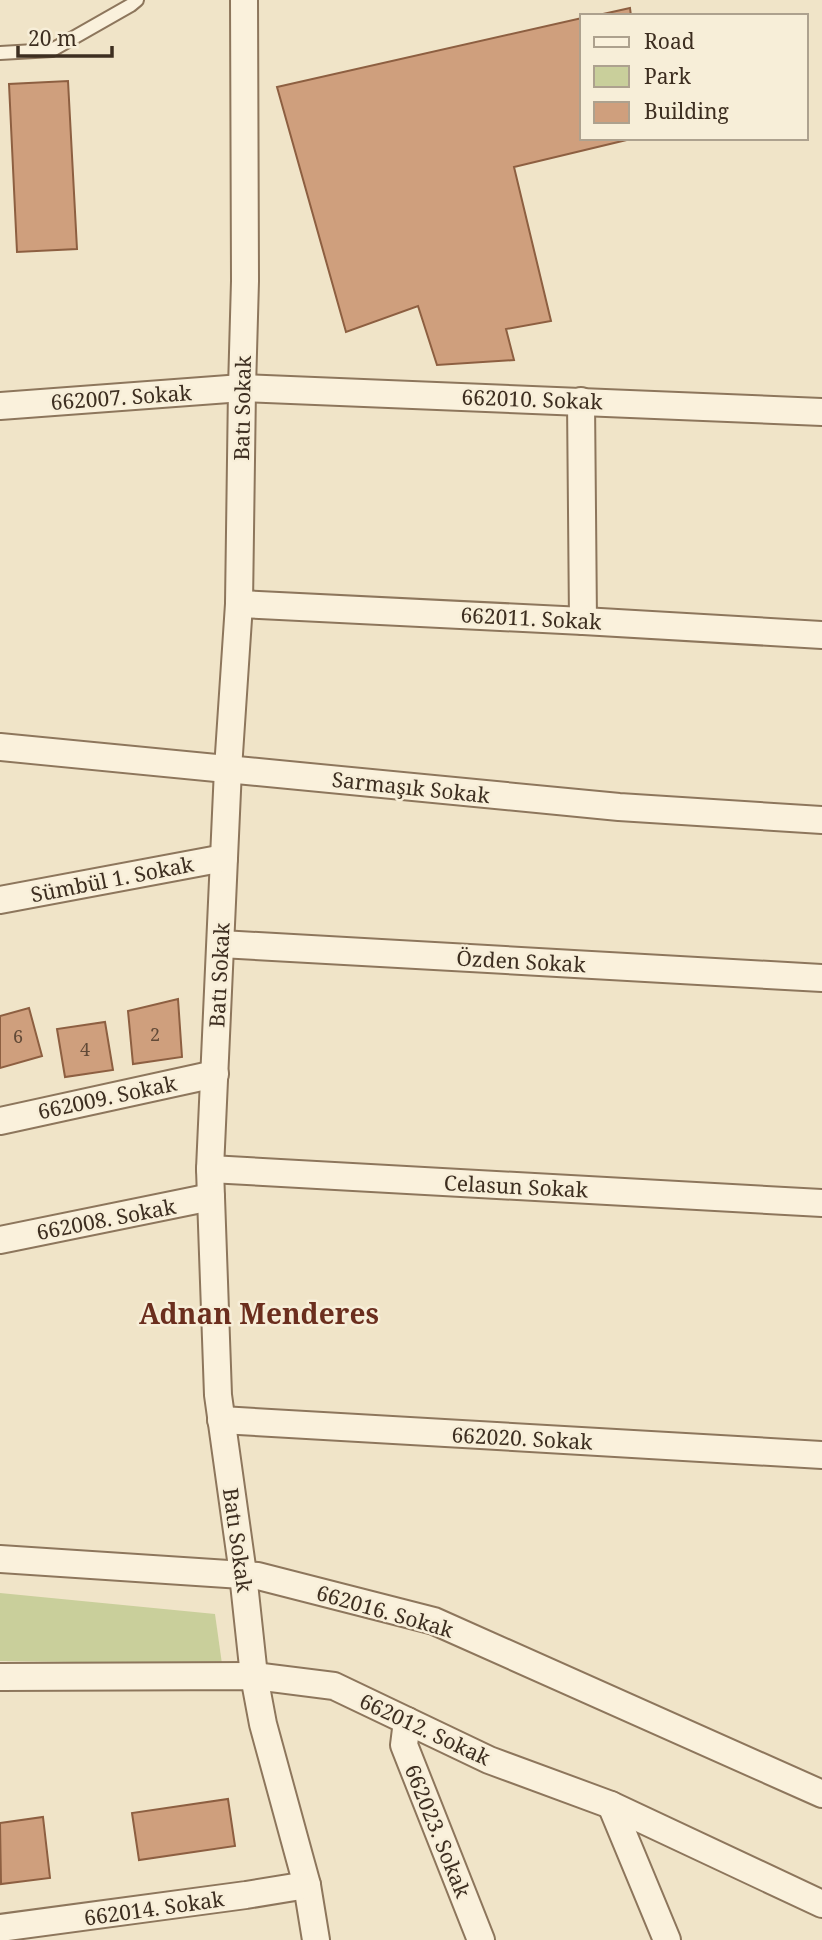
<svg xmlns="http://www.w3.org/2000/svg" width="822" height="1940" font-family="'Noto Serif',serif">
<rect width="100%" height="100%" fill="#f0e4c8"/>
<!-- green -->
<path fill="#c9cf9b" d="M0,1593L215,1614L222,1664L0,1661Z"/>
<!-- building -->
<g fill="#cf9f7d" stroke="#8d5f41" stroke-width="2">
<path d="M630,8L631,16H594Z"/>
<path d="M582,18V138H635L514,167L551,321L506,329L514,360L437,365L418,306L346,332L277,87Z"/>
<path d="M68,81L77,249L17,252L9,84Z"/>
<path d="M178,999L182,1057L133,1064L128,1011Z"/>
<path d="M29,1008L42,1056L0,1068V1016Z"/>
<path d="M105,1022L113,1070L65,1077L57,1029Z"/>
<path d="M228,1799L235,1846L139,1860L132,1813Z"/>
<path d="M43,1817L50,1878L1,1884L0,1823Z"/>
</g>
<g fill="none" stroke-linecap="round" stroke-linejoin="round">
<!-- service casing -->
<g stroke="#8d765c" stroke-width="16">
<path id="service" d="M0,53L52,50L131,5L137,0"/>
</g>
<!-- minor casing -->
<g stroke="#8d765c" stroke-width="30">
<g id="minor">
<path d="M244,0L245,281L242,388L239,604L228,769L210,1169L218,1395L243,1574L254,1676L263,1724L307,1885L316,1940"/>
<path d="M581,401L583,621"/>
<path d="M0,406L242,388L822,412"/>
<path d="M239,604L583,621L822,635"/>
<path d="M0,747L619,807L822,820"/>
<path d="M0,900L224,858"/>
<path d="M221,944L822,978"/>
<path d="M0,1121L215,1074"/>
<path d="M210,1169L822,1203"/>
<path d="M0,1240L211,1197"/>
<path d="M221,1420L822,1455"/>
<path d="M0,1559L258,1576L434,1621L822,1794"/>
<path d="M0,1677L254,1676L334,1686L489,1760L611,1805L822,1904"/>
<path d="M407,1721L404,1745L481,1940"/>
<path d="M611,1805L667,1940"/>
<path d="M0,1928L246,1895L307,1885"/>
</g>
</g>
<!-- service -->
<use href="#service" stroke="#faf1dc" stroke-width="12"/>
<!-- minor -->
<use href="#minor" stroke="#faf1dc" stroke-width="26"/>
</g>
<g text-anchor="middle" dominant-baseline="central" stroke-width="5" stroke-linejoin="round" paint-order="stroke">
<!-- number labels -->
<g font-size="18" fill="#624a37">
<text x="155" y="1034">2</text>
<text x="18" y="1036">6</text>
<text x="85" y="1049">4</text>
</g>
<!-- street labels -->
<g font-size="21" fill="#3d2e20" stroke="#f7eed8">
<text transform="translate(121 397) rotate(-4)">662007. Sokak</text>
<text transform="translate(532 399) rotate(2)">662010. Sokak</text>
<text transform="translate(242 408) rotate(-89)">Batı Sokak</text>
<text transform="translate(531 618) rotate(3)">662011. Sokak</text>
<text transform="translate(411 787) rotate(6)">Sarmaşık Sokak</text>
<text transform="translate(112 879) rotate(-11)">Sümbül 1. Sokak</text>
<text transform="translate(521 961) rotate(3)">Özden Sokak</text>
<text transform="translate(219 975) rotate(-87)">Batı Sokak</text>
<text transform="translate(107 1097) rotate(-12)">662009. Sokak</text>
<text transform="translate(516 1186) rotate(3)">Celasun Sokak</text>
<text transform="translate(106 1219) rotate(-11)">662008. Sokak</text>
<text transform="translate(522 1438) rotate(3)">662020. Sokak</text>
<text transform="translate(238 1540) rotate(82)">Batı Sokak</text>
<text transform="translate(385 1611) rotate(16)">662016. Sokak</text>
<text transform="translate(425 1729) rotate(25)">662012. Sokak</text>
<text transform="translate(438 1831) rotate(68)">662023. Sokak</text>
<text transform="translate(154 1908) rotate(-8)">662014. Sokak</text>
</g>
<!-- district labels -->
<g font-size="28" font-weight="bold" fill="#6b2e1e" stroke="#f7eed8">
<text x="259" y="1313">Adnan Menderes</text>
</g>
</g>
<!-- legend -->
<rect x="580" y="14" width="228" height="126" fill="#f7eed8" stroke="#ada18e" stroke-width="2"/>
<rect x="594" y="37" width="35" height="10" fill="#faf1dc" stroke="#ada18e" stroke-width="2"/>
<text x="644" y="49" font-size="21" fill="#3d2e20">Road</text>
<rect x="594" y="66" width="35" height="21" fill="#c9cf9b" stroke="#ada18e" stroke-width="2"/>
<text x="644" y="84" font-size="21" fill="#3d2e20">Park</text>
<rect x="594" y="102" width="35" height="21" fill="#cf9f7d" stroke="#ada18e" stroke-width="2"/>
<text x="644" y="119" font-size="21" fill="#3d2e20">Building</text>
<!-- scale -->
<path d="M18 46v10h94v-10" fill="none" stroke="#3d2e20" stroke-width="3.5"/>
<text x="28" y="46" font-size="21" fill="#3d2e20" stroke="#f7eed8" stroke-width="5" paint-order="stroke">20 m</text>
</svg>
